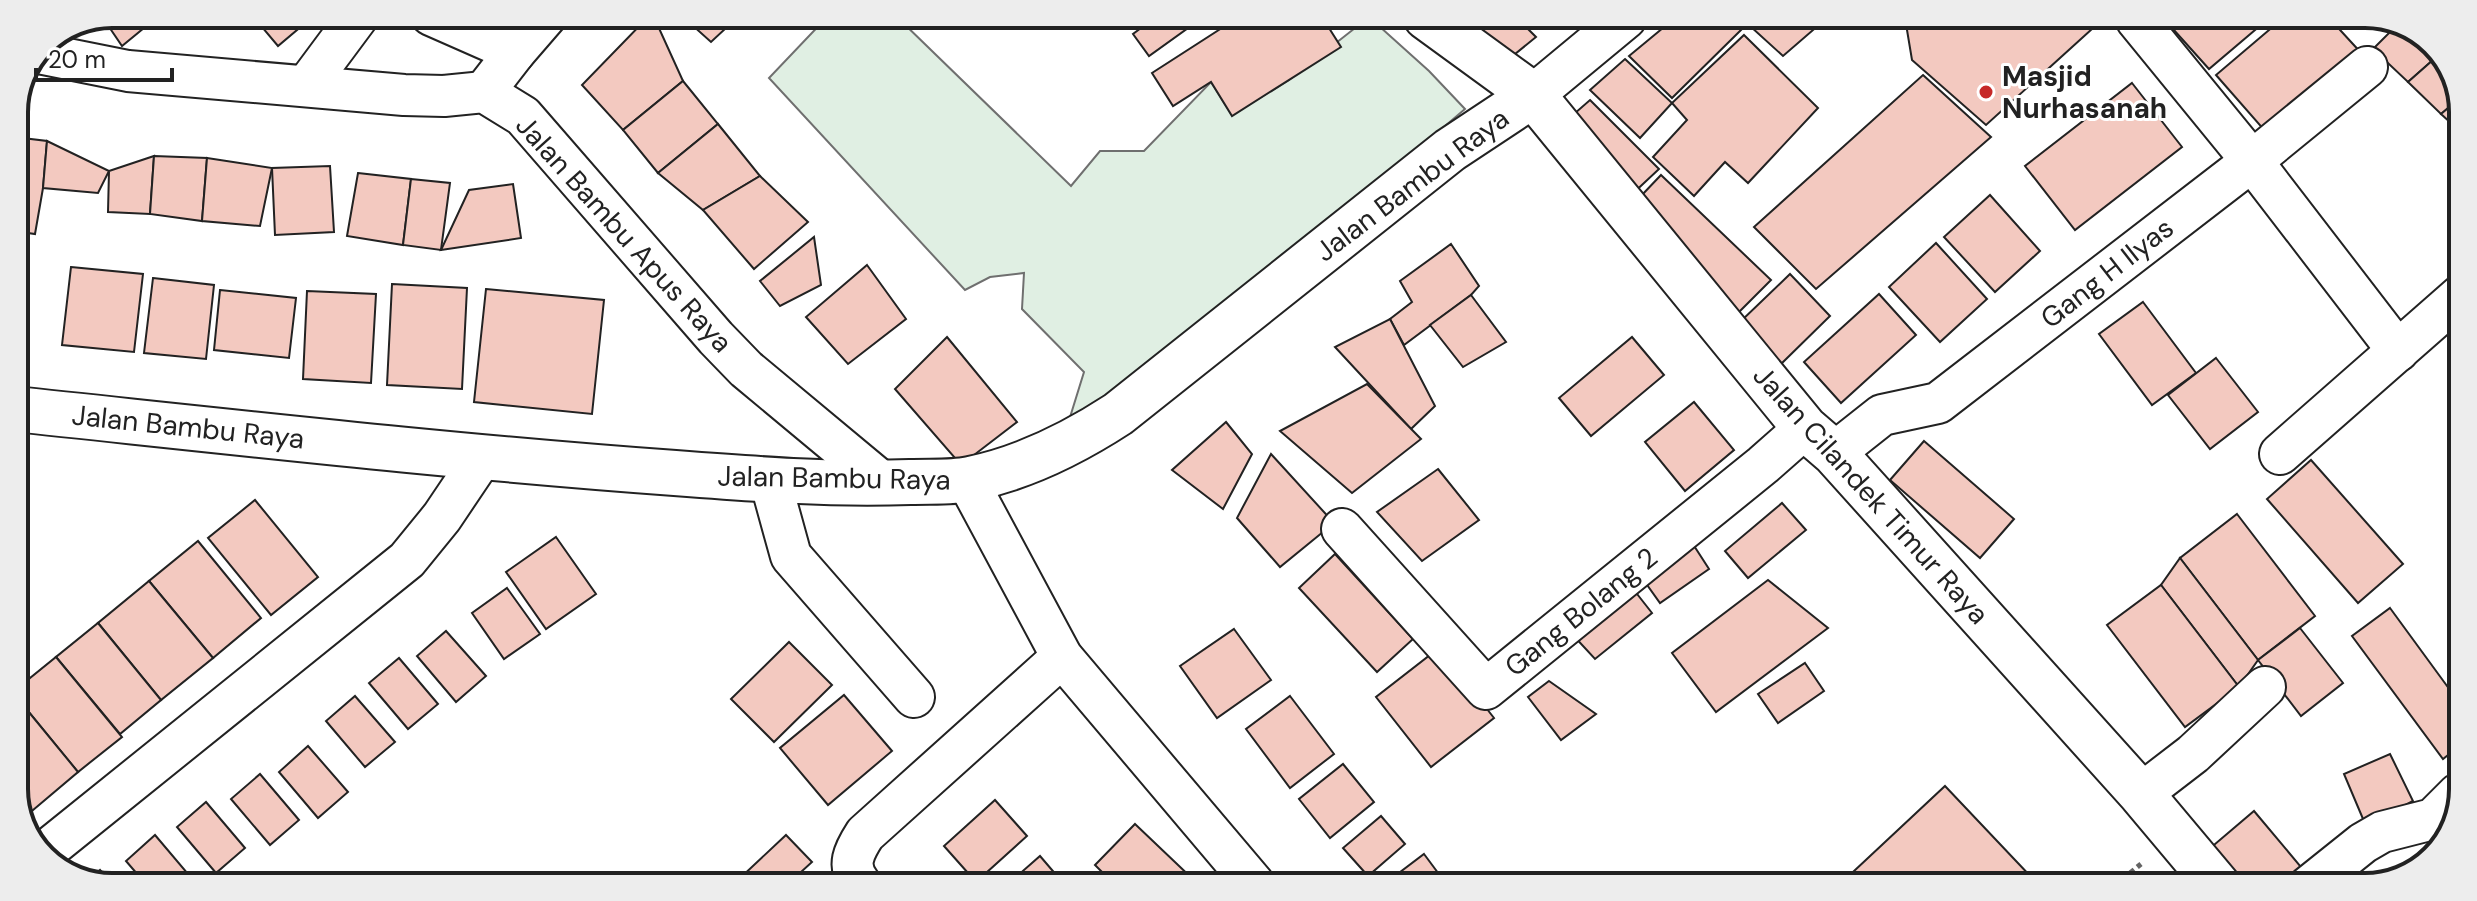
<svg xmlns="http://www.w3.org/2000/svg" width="2477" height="901" font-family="'DM Sans',sans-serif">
<rect width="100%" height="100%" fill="#fff"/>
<!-- green -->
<path fill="#e0efe3" stroke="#6f6f6f" stroke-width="2" d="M828,16H896L1071,186L1100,151H1144L1211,82L1232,115L1289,80L1369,17L1429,71L1465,109L1058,456L1084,372L1022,309L1024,273L990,277L965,290L769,78Z"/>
<!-- building -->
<g fill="#f3c9c0" stroke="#222" stroke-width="2">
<path d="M112,14H161L122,46L103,18Z"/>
<path d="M251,14H316L278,46Z"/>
<path d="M650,15H653L683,81L623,130L582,85Z"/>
<path d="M681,15H740L711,42Z"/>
<path d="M1151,16L1190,17L1195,23L1149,56L1133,34L1153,19Z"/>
<path d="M1239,17H1322L1341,47L1232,116L1211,82L1173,106L1152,73Z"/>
<path d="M1439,17H1516L1536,37L1493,72Z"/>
<path d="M1675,18H1730L1742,29L1672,98L1629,56Z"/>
<path d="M1759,18H1814L1820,24L1783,56L1750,26Z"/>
<path d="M1905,18L2103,19L1986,125L1912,60Z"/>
<path d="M2164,19H2268L2209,69Z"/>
<path d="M2282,19H2330L2363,55L2265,131L2216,75Z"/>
<path d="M2400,22L2442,52L2408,82L2373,49Z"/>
<path d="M1744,35L1818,108L1748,183L1725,162L1694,196L1653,157L1687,120L1672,103Z"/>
<path d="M2442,52L2460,98L2441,114L2408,82Z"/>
<path d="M1625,59L1672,103L1640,138L1590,90Z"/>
<path d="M1923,75L1991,137L1816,289L1754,227Z"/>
<path d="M683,81L718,124L658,173L623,130Z"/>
<path d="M2132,83L2182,147L2075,230L2025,166Z"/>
<path d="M2460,98L2463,106V134L2441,114Z"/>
<path d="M1590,100L1659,169L1613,212L1543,141Z"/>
<path d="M718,124L760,176L703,210L658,173Z"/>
<path d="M14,137L47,141L43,188L35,234L14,231Z"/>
<path d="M47,141L109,171L98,193L43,188Z"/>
<path d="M154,156L150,214L108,212L109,171Z"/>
<path d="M154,156L207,158L202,221L150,214Z"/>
<path d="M207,158L272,168L260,226L202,221Z"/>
<path d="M330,166L334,232L275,235L272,168Z"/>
<path d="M358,173L411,179L403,245L347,236Z"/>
<path d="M1661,175L1771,280L1730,321L1620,218Z"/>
<path d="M760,176L808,222L754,269L703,210Z"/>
<path d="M411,179L450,183L441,250L403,245Z"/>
<path d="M513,184L521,238L441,250L469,190Z"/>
<path d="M1990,195L2040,251L1995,292L1944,237Z"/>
<path d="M814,237L821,285L780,306L760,281Z"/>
<path d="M1936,243L1987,299L1940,342L1889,287Z"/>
<path d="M1451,244L1479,286L1471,295L1404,345L1390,319L1412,302L1400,281Z"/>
<path d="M867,265L906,319L848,364L806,317Z"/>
<path d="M71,267L143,274L134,352L62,345Z"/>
<path d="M1790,274L1830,316L1781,364L1740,322Z"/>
<path d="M153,278L214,285L206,359L144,353Z"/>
<path d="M392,284L467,288L462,389L387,385Z"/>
<path d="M486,289L604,300L592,414L474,402Z"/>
<path d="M220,290L296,298L289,358L214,350Z"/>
<path d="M307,291L376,294L371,383L303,379Z"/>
<path d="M1879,294L1916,335L1841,403L1804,362Z"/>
<path d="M1471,295L1506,342L1463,367L1430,325Z"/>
<path d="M2143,302L2196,373L2152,405L2099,334Z"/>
<path d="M1390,319L1435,406L1411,429L1335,347Z"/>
<path d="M947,337L1017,422L961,465L895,389Z"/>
<path d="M1632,337L1664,375L1591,436L1559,398Z"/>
<path d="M2216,358L2258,412L2210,449L2168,395Z"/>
<path d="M1367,384L1421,439L1352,493L1280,431Z"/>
<path d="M1694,402L1734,450L1685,491L1645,442Z"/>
<path d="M1226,422L1252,454L1223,509L1172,470Z"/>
<path d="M1924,441L2014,519L1980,558L1890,480Z"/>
<path d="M1271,454L1334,523L1280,567L1237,518Z"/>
<path d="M2311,460L2403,564L2358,603L2267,499Z"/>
<path d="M1438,469L1479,520L1422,561L1377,512Z"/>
<path d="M255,500L318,577L271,615L208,538Z"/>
<path d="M1782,503L1806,530L1748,578L1725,551Z"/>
<path d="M2237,514L2315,616L2258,660L2180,558Z"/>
<path d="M556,537L596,594L546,629L506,572Z"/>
<path d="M1689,538L1709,569L1660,603L1640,575Z"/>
<path d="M198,541L261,618L213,658L149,581Z"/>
<path d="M1335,554L1413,639L1377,672L1299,588Z"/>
<path d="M2180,558L2258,660L2239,687L2161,585Z"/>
<path d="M1768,580L1828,628L1716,712L1672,653Z"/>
<path d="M149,581L213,658L161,700L98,623Z"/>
<path d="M1630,585L1652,613L1595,659L1572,634Z"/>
<path d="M2161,585L2239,687L2185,727L2107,625Z"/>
<path d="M507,588L540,634L504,659L472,613Z"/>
<path d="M2390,608L2458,701V747L2443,759L2352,636Z"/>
<path d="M98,623L161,700L120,734L56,657Z"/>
<path d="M2300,628L2343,683L2301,716L2258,660Z"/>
<path d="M1234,629L1271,680L1217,718L1180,666Z"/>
<path d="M446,631L486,676L456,702L417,656Z"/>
<path d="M789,642L832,685L774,742L731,699Z"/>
<path d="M1439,648L1494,718L1431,767L1376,697Z"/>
<path d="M56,657L122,737L78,772L14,694V691Z"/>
<path d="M399,658L438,704L408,729L369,683Z"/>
<path d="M1805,663L1824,691L1778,723L1758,694Z"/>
<path d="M1549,681L1596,714L1561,740L1528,697Z"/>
<path d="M14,694L78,772L26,816L14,795Z"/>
<path d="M844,695L892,751L828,805L780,748Z"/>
<path d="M355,696L395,742L365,767L326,721Z"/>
<path d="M1290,696L1334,754L1290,788L1246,729Z"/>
<path d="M308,746L348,792L318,818L279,772Z"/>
<path d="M2390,754L2413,801L2366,826L2344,774Z"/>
<path d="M1343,764L1374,802L1330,838L1299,799Z"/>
<path d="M260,774L299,820L270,845L231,799Z"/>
<path d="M1945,786L2035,881L2029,886H1838Z"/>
<path d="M995,800L1027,836L976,882L944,846Z"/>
<path d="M206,802L245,848L216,873L177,827Z"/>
<path d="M2254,811L2301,867L2277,887H2239L2208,850Z"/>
<path d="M1381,816L1405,844L1368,876L1343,848Z"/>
<path d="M1135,824L1198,884H1114L1095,865Z"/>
<path d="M155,835L194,881V882H144L126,861Z"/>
<path d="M786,835L812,862L789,883H741L738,880Z"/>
<path d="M1424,854L1447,885H1383Z"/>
<path d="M1040,856L1064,884H1008Z"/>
<path d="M100,870L110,882H87Z"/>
</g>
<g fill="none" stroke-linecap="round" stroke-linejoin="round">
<!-- minor casing -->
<g stroke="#222" stroke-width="44">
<g id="minor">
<path d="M431,15L515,52"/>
<path d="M2136,19L2252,161L2398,351"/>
<path d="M38,53L128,71L404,95L444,96L484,92L523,116L716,338L746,369L883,483"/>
<path d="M307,85L359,15"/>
<path d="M484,92L515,52L547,15"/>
<path d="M1533,95L1626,18"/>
<path d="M1834,453L1882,415L1938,403L2252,161L2367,67"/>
<path d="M2280,454L2461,295"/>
<path d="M770,480L791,556L914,697"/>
<path d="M967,480L1062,657L1254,884"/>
<path d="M1342,529L1486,689L1763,465L1805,428"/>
<path d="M2141,794L2193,754L2265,687"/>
<path d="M42,854L407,560L442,517L481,459"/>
<path d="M860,883C846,866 854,851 865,834L1062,657"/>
<path d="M2308,887L2363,843L2382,832L2433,819L2458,794"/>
</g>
</g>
<!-- tertiary casing -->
<g stroke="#222" stroke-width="48">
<g id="tertiary">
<path d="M1426,17L1533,95L1805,428L1834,453L2141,794L2219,887"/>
<path d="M14,409C234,432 454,457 675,473C753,479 832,485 910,482C929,481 951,483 970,479C1024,468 1072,444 1118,414L1450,150L1533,95"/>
</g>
</g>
<!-- path -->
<path stroke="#646464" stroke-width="5" stroke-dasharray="6 4" stroke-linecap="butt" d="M2114,886L2141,864"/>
<!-- minor -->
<use href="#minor" stroke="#fff" stroke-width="40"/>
<!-- tertiary -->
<use href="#tertiary" stroke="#fff" stroke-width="44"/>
</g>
<!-- markers -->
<circle fill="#c62828" stroke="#fff" stroke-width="3" cx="1986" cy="92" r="8"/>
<g text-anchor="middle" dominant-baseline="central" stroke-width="6" stroke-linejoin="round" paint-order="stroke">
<!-- poi labels -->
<g font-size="28" font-weight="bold" fill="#222" stroke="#fff" text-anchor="start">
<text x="2002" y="76">Masjid<tspan x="2002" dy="32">Nurhasanah</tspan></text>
</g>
<!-- street labels -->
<g font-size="28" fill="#222" stroke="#fff">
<text transform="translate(1412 185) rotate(-37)">Jalan Bambu Raya</text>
<text transform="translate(624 234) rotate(48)">Jalan Bambu Apus Raya</text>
<text transform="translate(2107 273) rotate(-38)">Gang H Ilyas</text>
<text transform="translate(188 427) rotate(6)">Jalan Bambu Raya</text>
<text transform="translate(834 478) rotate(1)">Jalan Bambu Raya</text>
<text transform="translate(1871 495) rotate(48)">Jalan Cilandek Timur Raya</text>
<text transform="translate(1581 612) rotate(-39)">Gang Bolang 2</text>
</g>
</g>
<!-- crop -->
<path d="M0 0H2477V901H0ZM112 28H2365A84 84 0 0 1 2449 112V789A84 84 0 0 1 2365 873H112A84 84 0 0 1 28 789V112A84 84 0 0 1 112 28Z" fill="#ededed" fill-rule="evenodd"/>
<path fill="none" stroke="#222" stroke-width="4" d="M112 28H2365A84 84 0 0 1 2449 112V789A84 84 0 0 1 2365 873H112A84 84 0 0 1 28 789V112A84 84 0 0 1 112 28Z"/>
<!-- scale -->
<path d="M36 68v12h136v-12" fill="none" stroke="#222222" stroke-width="4"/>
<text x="48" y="68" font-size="24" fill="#222222" stroke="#ffffff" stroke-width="6" paint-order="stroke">20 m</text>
</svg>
